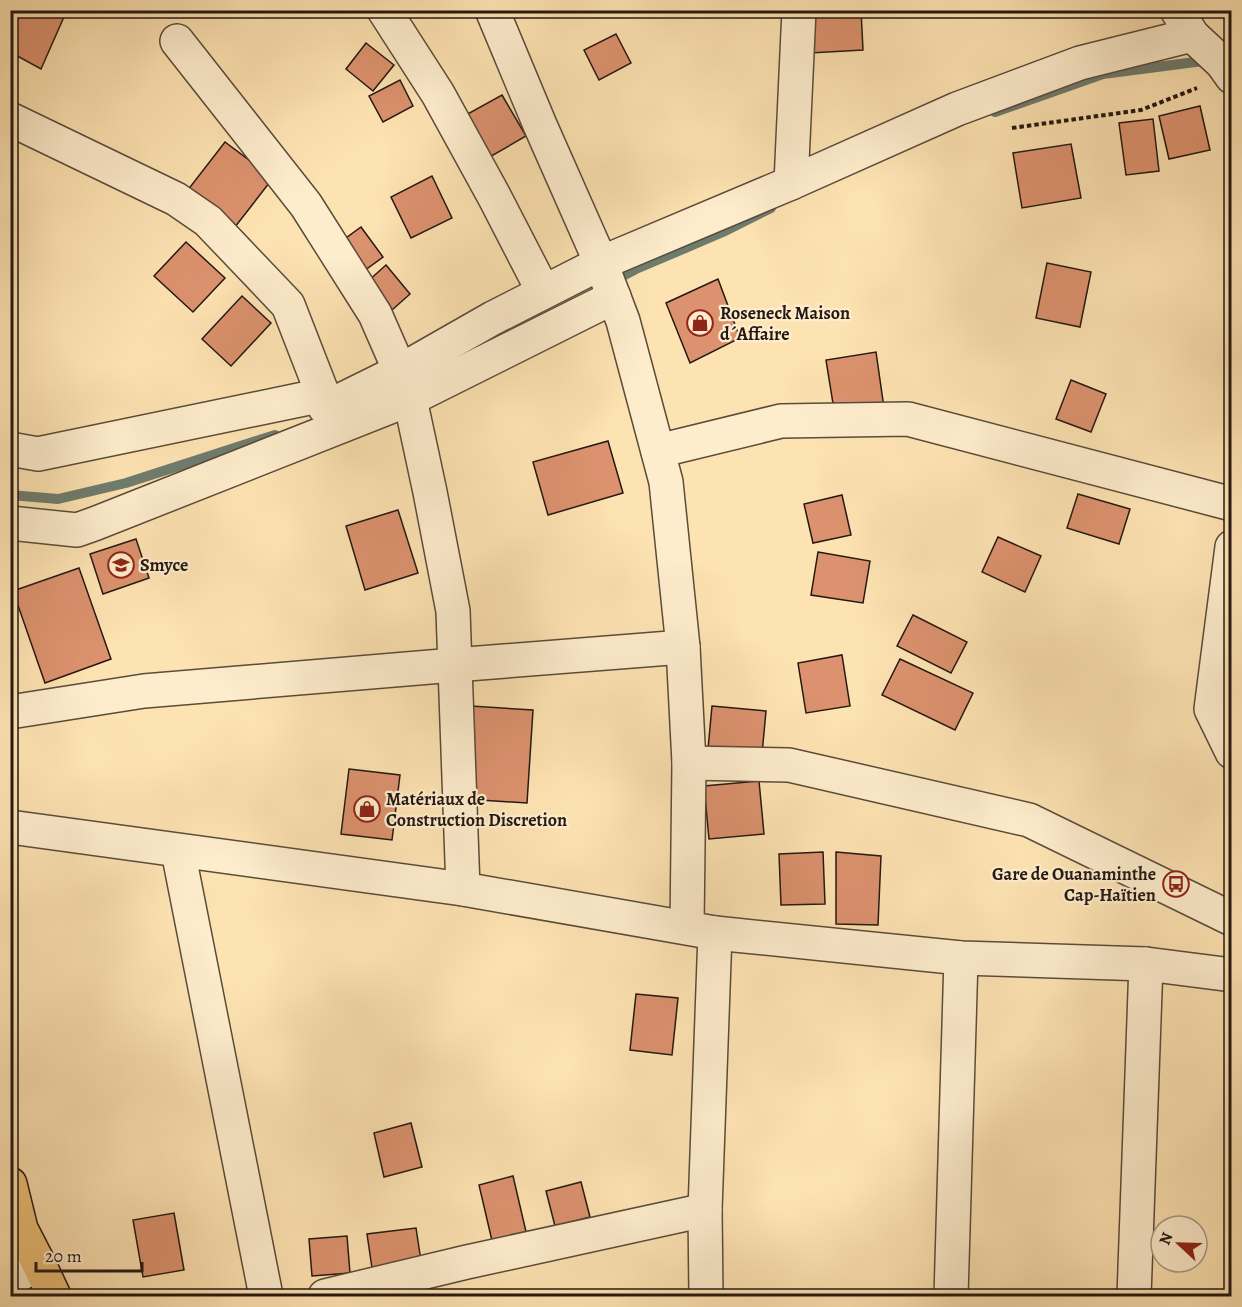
<svg xmlns="http://www.w3.org/2000/svg" width="1242" height="1307" font-family="Alegreya,serif">
<rect width="100%" height="100%" fill="#fee3b2"/>
<filter id="stains"><feTurbulence type="fractalNoise" baseFrequency=".00333" numOctaves="4"/><feColorMatrix values="0 0 0 0 .2 0 0 0 0 .09 0 0 0 0 .02 0 0 0 .5 -.17"/></filter>
<radialGradient id="worn" r=".72"><stop offset=".6" stop-color="#630" stop-opacity="0"/><stop offset="1" stop-color="#630" stop-opacity=".3"/></radialGradient>
<g fill="none" stroke-linecap="round" stroke-linejoin="round">
<!-- stream -->
<g stroke="#6e7c6e" stroke-width="10">
<path d="M995,112L1103,74L1203,61L1232,45"/>
<path d="M611,282L636,269L723,232L771,208"/>
<path d="M10,495L58,499L126,483L275,435"/>
</g>
</g>
<!-- building -->
<g fill="#dc926e" stroke="#241813" stroke-width="1.5">
<path d="M10,10H67L41,69L10,52Z"/>
<path d="M861,10L863,50L810,53L808,11Z"/>
<path d="M616,34L631,63L599,80L584,50Z"/>
<path d="M366,43L394,65L373,91L346,69Z"/>
<path d="M400,80L413,106L383,122L369,96Z"/>
<path d="M502,95L526,136L488,158L464,116Z"/>
<path d="M1200,106L1210,150L1169,159L1159,116Z"/>
<path d="M1153,119L1159,171L1126,175L1119,123Z"/>
<path d="M225,142L273,178L235,227L187,191Z"/>
<path d="M1071,144L1081,198L1022,208L1013,153Z"/>
<path d="M432,176L452,218L411,238L391,197Z"/>
<path d="M361,227L383,257L357,276L335,246Z"/>
<path d="M186,242L225,278L193,312L154,276Z"/>
<path d="M1047,263L1091,272L1080,327L1036,318Z"/>
<path d="M386,265L410,294L392,310L367,282Z"/>
<path d="M718,279L740,338L690,363L666,303Z"/>
<path d="M242,296L271,323L231,366L202,339Z"/>
<path d="M876,352L884,408L835,416L826,360Z"/>
<path d="M1071,380L1106,394L1091,432L1056,419Z"/>
<path d="M608,441L623,493L548,515L533,462Z"/>
<path d="M1078,494L1130,509L1119,544L1067,528Z"/>
<path d="M842,495L851,535L813,543L804,504Z"/>
<path d="M398,510L418,573L365,590L346,526Z"/>
<path d="M998,537L1041,556L1025,592L982,572Z"/>
<path d="M136,539L149,578L103,594L90,554Z"/>
<path d="M818,552L870,561L863,603L811,595Z"/>
<path d="M79,568L111,659L45,683L13,591Z"/>
<path d="M913,615L967,642L951,673L897,646Z"/>
<path d="M842,655L850,706L806,713L798,663Z"/>
<path d="M900,659L973,693L955,730L882,695Z"/>
<path d="M471,706L533,710L527,803L465,799Z"/>
<path d="M712,706L766,711L762,754L708,749Z"/>
<path d="M349,769L400,775L392,840L341,834Z"/>
<path d="M759,781L764,834L709,839L704,786Z"/>
<path d="M823,852L825,904L781,905L779,854Z"/>
<path d="M836,852L881,856L878,925L836,924Z"/>
<path d="M636,994L678,998L672,1055L630,1050Z"/>
<path d="M411,1123L422,1167L384,1177L374,1133Z"/>
<path d="M513,1176L527,1236L493,1245L479,1185Z"/>
<path d="M581,1182L590,1217L555,1226L546,1191Z"/>
<path d="M174,1213L184,1270L143,1277L133,1220Z"/>
<path d="M416,1228L421,1261L372,1268L367,1234Z"/>
<path d="M347,1236L350,1273L312,1276L309,1239Z"/>
</g>
<g fill="none" stroke-linecap="round" stroke-linejoin="round">
<!-- minor casing -->
<g stroke="#5a4b3b" stroke-width="36">
<g id="minor">
<path d="M384,10L438,94L494,196L543,291"/>
<path d="M492,10L540,125L601,263L623,321L666,482L683,647L689,763L687,927"/>
<path d="M1177,10L1192,35L1222,63L1232,77"/>
<path d="M177,41L306,205L375,314L403,378L410,399L430,492L453,611L463,889"/>
<path d="M10,119L176,199L208,221L288,305L323,395L325,408L400,371L493,318L601,263L791,183L957,109L1080,63L1192,35"/>
<path d="M791,183L799,10"/>
<path d="M10,449L38,454L323,395"/>
<path d="M658,451L781,421L908,419L1232,504"/>
<path d="M10,523L77,530L94,524L410,399L614,297"/>
<path d="M1232,547L1211,709L1232,752"/>
<path d="M10,712L144,691L454,665L683,647"/>
<path d="M689,763L789,765L1029,820L1232,919"/>
<path d="M10,827L463,889L715,933L961,958L1146,964L1232,975"/>
<path d="M178,851L266,1296"/>
<path d="M10,1281L38,1262"/>
<path d="M325,1296L467,1262L705,1210"/>
<path d="M706,1296L705,1210L715,933"/>
<path d="M951,1296L961,958"/>
<path d="M1134,1296L1146,964"/>
</g>
</g>
<!-- major casing -->
<g stroke="#241813" stroke-width="36">
<path id="major" d="M10,1184L21,1229L38,1262L54,1296"/>
</g>
<!-- path -->
<path stroke="#241813" stroke-width="4" stroke-dasharray="4.5 3" stroke-linecap="butt" d="M1012,128L1141,110L1197,88"/>
<!-- minor -->
<use href="#minor" stroke="#feedcd" stroke-width="33"/>
<!-- major -->
<use href="#major" stroke="#efc279" stroke-width="33"/>
</g>
<!-- icons -->
<defs>
<g id="shop-ring" transform="scale(1.35)"><circle r="9.5" fill="#feedcd" stroke="#8f2418" stroke-width="1.5"/><path d="M-5-2.5h2.3a2.7 3.5 0 0 1 5.4 0H5L5.5 6h-11ZM-1.5-2.5h3a1.5 2.3 0 0 0-3 0Z" fill="#8f2418"/></g>
<g id="school-ring" transform="scale(1.35)"><circle r="9.5" fill="#feedcd" stroke="#8f2418" stroke-width="1.5"/><path d="M0-5L7-2L0 1L-7-2ZM-4 1L0 2.5L4 1V4Q0 6-4 4Z" fill="#8f2418"/></g>
<g id="bus-ring" transform="scale(1.35)"><circle r="9.5" fill="#feedcd" stroke="#8f2418" stroke-width="1.5"/><path d="M-5-6H5V4H4V6H2V4H-2V6H-4V4H-5ZM-3.5-4V0h7V-4ZM-3.5 1.2v1.5H-2V1.2ZM2 1.2v1.5H3.5V1.2Z" fill="#8f2418"/></g>
</defs>
<g fill-rule="evenodd">
<use href="#shop-ring" x="700" y="323"/>
<use href="#school-ring" x="121" y="565"/>
<use href="#shop-ring" x="367" y="809"/>
<use href="#bus-ring" x="1176" y="884"/>
</g>
<g text-anchor="middle" dominant-baseline="central" stroke-width="4.5" stroke-linejoin="round" paint-order="stroke">
<!-- poi labels -->
<g font-size="18" font-weight="bold" fill="#241813" stroke="#feedcd" text-anchor="start">
<text x="720" y="313">Roseneck Maison<tspan x="720" dy="21">d´Affaire</tspan></text>
<text x="140" y="565">Smyce</text>
<text x="386" y="799">Matériaux de<tspan x="386" dy="21">Construction Discretion</tspan></text>
<text x="1156" y="874" text-anchor="end">Gare de Ouanaminthe<tspan x="1156" dy="21">Cap-Haïtien</tspan></text>
</g>
</g>
<!-- margin -->
<rect width="1242" height="1307" fill="none" stroke="#fee3b2" stroke-width="36"/>
<rect x="12" y="12" width="1218" height="1283" fill="none" stroke="#241813" stroke-width="3"/>
<rect x="18" y="18" width="1206" height="1271" fill="none" stroke="#241813" stroke-width="1.5"/>
<!-- north arrow -->
<g transform="translate(1179 1244) rotate(292)"><circle r="28" fill="#feedcd" stroke="#a79883" stroke-width="1.5"/>
<path d="M0-4.5L10 22L0 15L-10 22Z" fill="#8f2418"/>
<text y="-9" font-size="16" font-weight="bold" text-anchor="middle" fill="#241813">N</text>
</g>
<!-- scale -->
<path d="M36 1262v9h106v-9" fill="none" stroke="#241813" stroke-width="3"/>
<text x="45" y="1262" font-size="18" fill="#241813" stroke="#feedcd" stroke-width="4.5" paint-order="stroke">20 m</text>
<rect width="100%" height="100%" filter="url(#stains)"/>
<rect width="100%" height="100%" fill="url(#worn)"/>
</svg>
